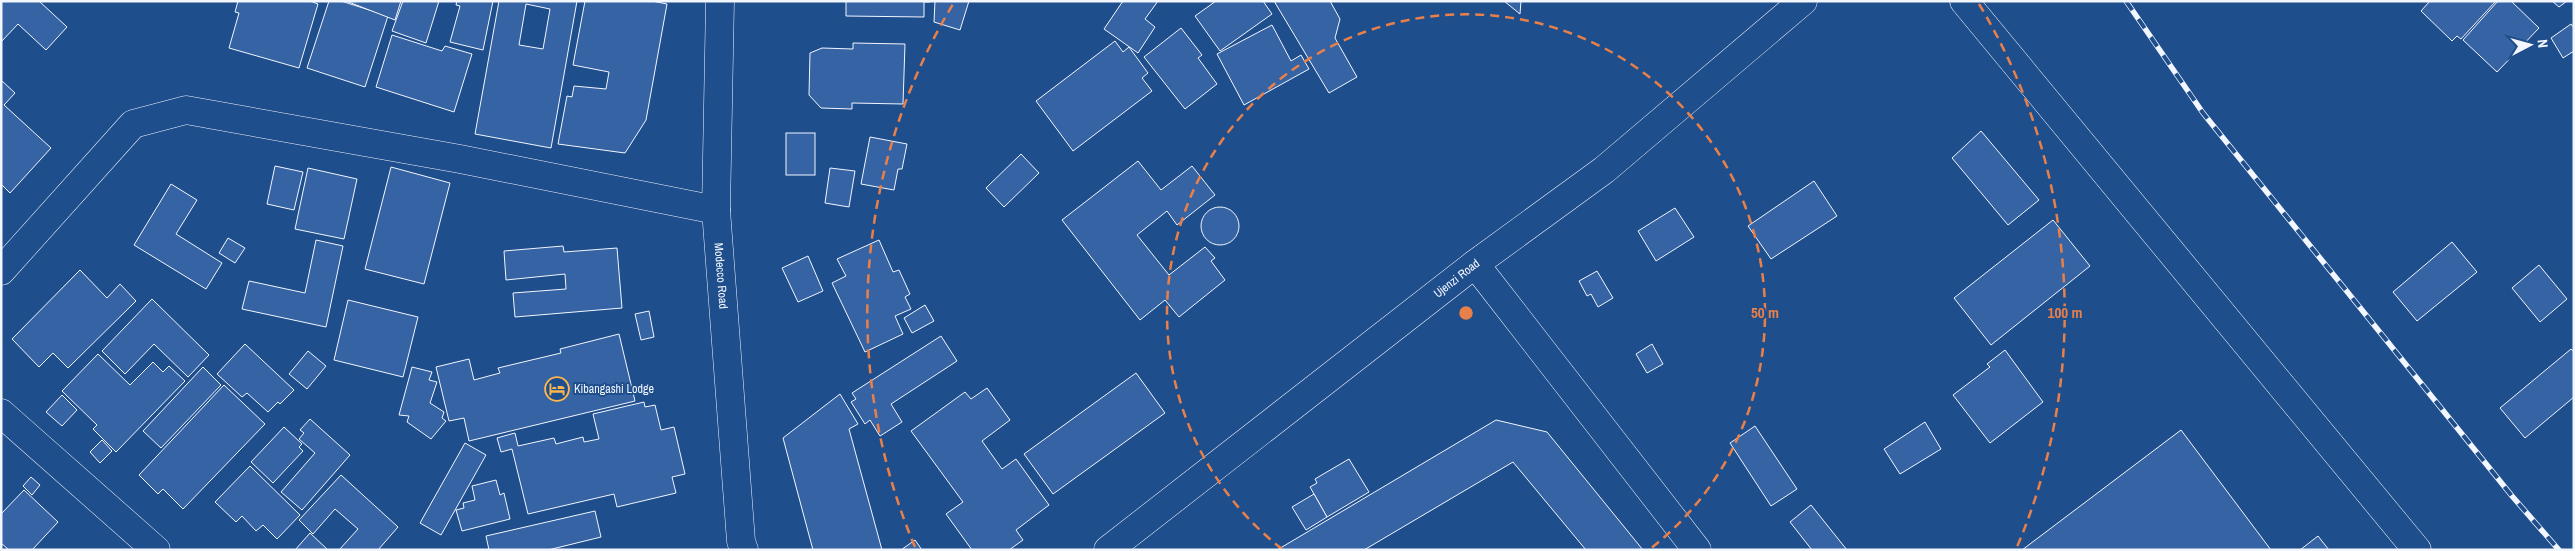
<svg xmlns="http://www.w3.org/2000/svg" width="2575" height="551" font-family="'Archivo Narrow',sans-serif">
<rect width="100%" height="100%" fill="#1f4e8c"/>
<!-- building -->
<g fill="#3563a3" stroke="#f2f6ff" fill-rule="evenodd">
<path d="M1,1H39L67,27L46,50L18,24L1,42Z"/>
<path d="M238,1H310L318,4L299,68L229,48L239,13L235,12Z"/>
<path d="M329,1H341L388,16L365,87L307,68Z"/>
<path d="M346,1H401L395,20Z"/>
<path d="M403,1H439L426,43L392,31Z"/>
<path d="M457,1H493L483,50L450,42L460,6L456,5Z"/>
<path d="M499,1H577L551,148L475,134ZM526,4L550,9L543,49L519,45Z"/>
<path d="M585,1H652L667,4L646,120L625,153L558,144L567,96L572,97L574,86L606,89L609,72L573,65Z"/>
<path d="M846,1H930V2H924V17L846,16Z"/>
<path d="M935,1H969L960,30L934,22Z"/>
<path d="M1123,1H1158L1145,19L1155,27L1138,53L1104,29Z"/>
<path d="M1216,1H1263L1272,14L1220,51L1195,16Z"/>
<path d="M1274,1H1330L1340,19L1335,38L1357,77L1329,93Z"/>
<path d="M1504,1H1521L1520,14Z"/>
<path d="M2430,1H2496L2461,39L2457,36L2452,41L2421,11Z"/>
<path d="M2498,1H2511L2539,28L2497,72L2463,40Z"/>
<path d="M2552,1H2567L2559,7Z"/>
<path d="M2571,24L2574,28V51L2563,58L2551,38Z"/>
<path d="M1272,25L1291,61L1301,55L1309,69L1244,105L1217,54Z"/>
<path d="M1181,28L1202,55L1198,58L1217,84L1185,109L1144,57Z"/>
<path d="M392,35L442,51L445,46L472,54L454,112L376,87Z"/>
<path d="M1115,41L1123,52L1129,47L1148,73L1142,78L1152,91L1073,151L1036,101Z"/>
<path d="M853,43L905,44L903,104L852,103V109L821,108L809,95L810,53L822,48L853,49Z"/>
<path d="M1,80L15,93L4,105L51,148L10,193L1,184Z"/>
<path d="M1981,131L2039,200L2008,225L1952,158Z"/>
<rect x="786" y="133" width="29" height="42"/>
<path d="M870,137L907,144L902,169H898L894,190L861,184Z"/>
<path d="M1021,154L1039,173L1004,207L986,188Z"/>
<path d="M1138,161L1161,190L1192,166L1215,195L1177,225L1167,211L1137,235L1169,275L1205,247L1215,258L1211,261L1225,280L1179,317L1165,300L1140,320L1062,220Z"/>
<path d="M275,166L303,172L294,210L267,204Z"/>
<path d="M391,167L450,183L424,284L365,269Z"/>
<path d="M308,168L357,179L344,239L295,229Z"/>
<path d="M830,168L855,171L849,207L825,203Z"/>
<path d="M1814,181L1837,216L1771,259L1748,226Z"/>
<path d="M171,184L197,200L176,234L222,263L206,289L134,245Z"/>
<circle cx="1220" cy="226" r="19"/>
<path d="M1675,208L1694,237L1656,261L1638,231Z"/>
<path d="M2053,220L2090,266L1991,345L1954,298Z"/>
<path d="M228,238L245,248L235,263L219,253Z"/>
<path d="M316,240L343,246L326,327L242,309L249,281L305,293Z"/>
<path d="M879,240L893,272L899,270L910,294L905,297L911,309L895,316L903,334L865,352L832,283L846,276L837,259Z"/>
<path d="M2452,242L2477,272L2417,321L2393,292Z"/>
<path d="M563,246L564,252L617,248L622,308L515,317L513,293L566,289L565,274L506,280L504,251Z"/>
<path d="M808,256L823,291L798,302L782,268Z"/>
<path d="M2539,265L2567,299L2540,322L2512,288Z"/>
<path d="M80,270L107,298L120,284L136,301L68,368L53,353L39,367L12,339Z"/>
<path d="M1597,271L1613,298L1598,307L1591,294L1587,296L1579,281Z"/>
<path d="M152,299L209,355L188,377L154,344L125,374L102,351Z"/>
<path d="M348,300L418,317L403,377L334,360Z"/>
<path d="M925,305L934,321L912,333L904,318Z"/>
<path d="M649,311L654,337L641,340L635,314Z"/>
<path d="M619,334L635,401L469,441L464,418L449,421L436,367L469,359L474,380L500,373L498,368L561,353L560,349Z"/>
<path d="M941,336L957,361L891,404L902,422L880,436L870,420L865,424L851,402L856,399L852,393Z"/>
<path d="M245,344L294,390L280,404L278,402L268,412L247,393L242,397L217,374Z"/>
<path d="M1652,344L1663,364L1647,373L1636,354Z"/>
<path d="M2571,349L2574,352V397L2525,438L2500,408Z"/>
<path d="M2005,350L2043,402L1990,443L1953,395L1990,367L1987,364Z"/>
<path d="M308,351L326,366L307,389L289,374Z"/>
<path d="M98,354L130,385L153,362L163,372L169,366L185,381L116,452L93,429L97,425L62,391Z"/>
<path d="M203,367L221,385L161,448L143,431Z"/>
<path d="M412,367L432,372L429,380L437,382L430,403L444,412L442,418L446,421L431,439L407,422L409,416L399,415Z"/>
<path d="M1136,373L1165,413L1053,494L1024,454Z"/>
<path d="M224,385L265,424L183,509L163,489L158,494L139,475Z"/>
<path d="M987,388L1010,420L982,441L1002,469L1016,459L1049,505L1016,530L1023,540L1009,550H972L946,514L963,502L911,431L965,392L971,399Z"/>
<path d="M840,394L858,424L849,429L882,550H813L783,438Z"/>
<path d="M62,395L77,410L62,426L46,412Z"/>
<path d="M644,402L645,407L655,405L661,430L674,427L685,474L672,477L676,493L617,507L614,494L528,514L512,449L501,452L497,438L515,433L518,446L554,438L556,444L583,437L584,442L599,439L593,414Z"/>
<path d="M310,419L350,455L302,510L281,492L315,453L299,439L304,433L300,430Z"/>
<path d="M1496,420L1547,432L1643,550H1586L1513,462L1364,550H1277Z"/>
<path d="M1925,422L1941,449L1900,474L1884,449Z"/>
<path d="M1755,426L1797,489L1771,506L1730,443Z"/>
<path d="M284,427L302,444L299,447L303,451L273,483L251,462Z"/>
<path d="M2181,430L2271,550H2022Z"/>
<path d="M102,440L112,451L100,463L90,452Z"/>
<path d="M465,443L486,455L441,535L420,523Z"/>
<path d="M1349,459L1369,492L1327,517L1310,487L1317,483L1315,479L1320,476Z"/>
<path d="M250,466L300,515L277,539L263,525L256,531L242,516L236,522L215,502Z"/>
<path d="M341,475L398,527L378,550H339L358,529L335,509L313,534L299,520Z"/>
<path d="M31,477L40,485L32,495L23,486Z"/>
<path d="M496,480L500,495L504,493L510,519L462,531L456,510L464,508L463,503L475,500L472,486Z"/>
<path d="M24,490L58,522L32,550H9L1,543V514Z"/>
<path d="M1314,494L1327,517L1306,530L1292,507Z"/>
<path d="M1811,505L1847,550H1812L1790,522Z"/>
<path d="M595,511L601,537L548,550H489L486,536Z"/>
<path d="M310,533L328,550H295Z"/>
<path d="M2318,536L2329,550H2300Z"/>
<path d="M915,540L922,550H901Z"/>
</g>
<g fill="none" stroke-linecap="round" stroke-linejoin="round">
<!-- street casing -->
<g stroke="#f2f6ff" stroke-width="29">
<g id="street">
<path id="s1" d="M720,1L716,210L741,541L744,550"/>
<path d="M1964,1L2417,550"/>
<path d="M1475,264L1697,550"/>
<path d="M1,271L133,124L186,110L460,159L716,210"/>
<path d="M1,413L156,550"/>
</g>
</g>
<!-- secondary casing -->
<g stroke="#f2f6ff" stroke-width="29">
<g id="secondary">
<path id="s2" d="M1108,550L1475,264L1604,170L1803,1"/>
</g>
</g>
<!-- street -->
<use href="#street" stroke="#1f4e8c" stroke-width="28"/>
<!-- secondary -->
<use href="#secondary" stroke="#1f4e8c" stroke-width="28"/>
<!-- rail casing -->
<g stroke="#f2f6ff" stroke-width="5.5">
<path id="rail" d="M2126,1L2203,113L2512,496L2559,550"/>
</g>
<!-- rail -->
<use href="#rail" stroke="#1f4e8c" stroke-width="4" stroke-dasharray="11" stroke-linecap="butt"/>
</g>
<!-- distance rings -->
<g fill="none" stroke="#ea8049" stroke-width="2.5" stroke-dasharray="9 6">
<path d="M1282 549A299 299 0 1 1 1650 549"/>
<path d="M915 547A599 599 0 0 1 953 4M1979 4A599 599 0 0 1 2017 547"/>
</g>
<!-- icons -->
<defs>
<g id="hotel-ring" transform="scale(1.25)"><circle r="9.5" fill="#1f4e8c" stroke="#ffb74d" stroke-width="1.5"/><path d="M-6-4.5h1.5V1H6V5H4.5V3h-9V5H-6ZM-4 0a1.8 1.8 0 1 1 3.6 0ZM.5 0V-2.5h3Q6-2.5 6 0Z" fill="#ffb74d"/></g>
</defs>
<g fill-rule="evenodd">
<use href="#hotel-ring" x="557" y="389"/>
</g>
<g text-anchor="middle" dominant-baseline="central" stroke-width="4" stroke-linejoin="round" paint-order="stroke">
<!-- street labels -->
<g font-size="12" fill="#f2f6ff" stroke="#1f4e8c">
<text stroke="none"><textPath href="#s1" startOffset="275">Modecco Road</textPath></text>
<text stroke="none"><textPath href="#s2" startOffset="442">Ujenzi Road</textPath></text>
</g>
<!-- poi labels -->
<g font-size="12" fill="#f2f6ff" stroke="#1f4e8c" text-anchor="start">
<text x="574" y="389">Kibangashi Lodge</text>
</g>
</g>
<circle cx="1466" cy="313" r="8" fill="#ea8049" stroke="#1f4e8c" stroke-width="2.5"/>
<g font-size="15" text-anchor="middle" font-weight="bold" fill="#ea8049" stroke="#1f4e8c" stroke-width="4" stroke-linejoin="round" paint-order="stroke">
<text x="1765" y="318">50 m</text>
<text x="2065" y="318">100 m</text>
</g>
<!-- border -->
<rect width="2575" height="551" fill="none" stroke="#f2f6ff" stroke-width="5"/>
<!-- north arrow -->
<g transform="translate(2530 45) rotate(84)" stroke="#1f4e8c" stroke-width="4" paint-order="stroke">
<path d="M0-4L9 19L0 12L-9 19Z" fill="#f2f6ff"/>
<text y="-8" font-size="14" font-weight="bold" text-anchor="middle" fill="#f2f6ff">N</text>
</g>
</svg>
